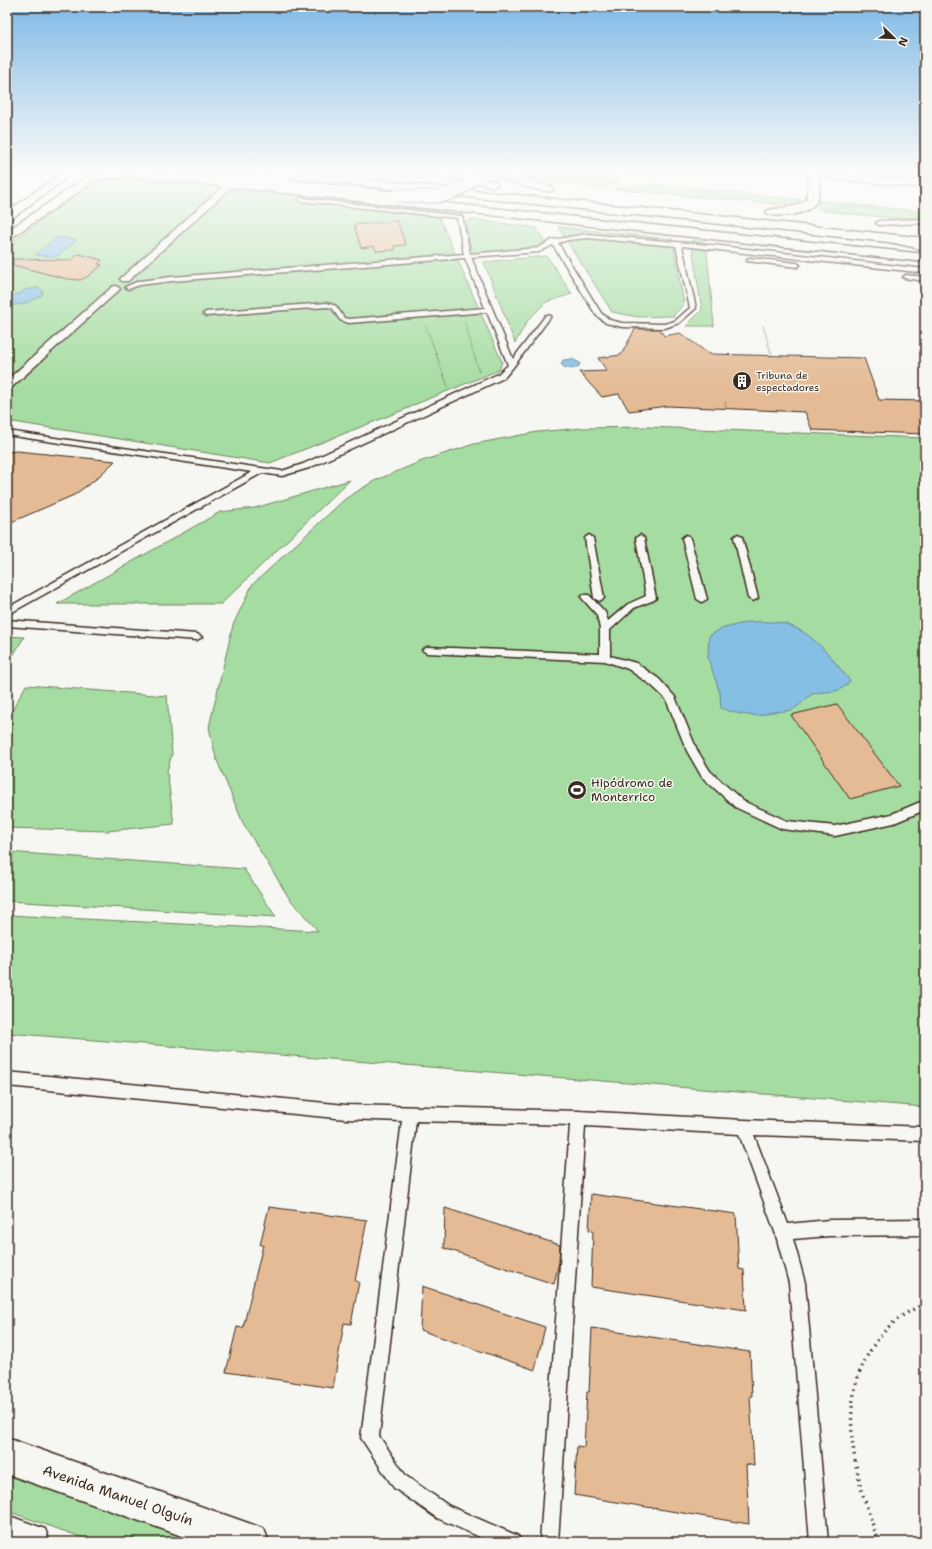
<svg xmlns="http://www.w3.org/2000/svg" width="932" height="1549" font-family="'Shantell Sans',sans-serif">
<rect width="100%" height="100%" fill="#f6f6f2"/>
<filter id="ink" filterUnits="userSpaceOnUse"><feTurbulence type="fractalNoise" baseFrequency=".025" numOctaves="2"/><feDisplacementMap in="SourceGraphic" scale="8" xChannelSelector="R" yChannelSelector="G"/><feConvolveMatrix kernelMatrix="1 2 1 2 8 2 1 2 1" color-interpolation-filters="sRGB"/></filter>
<g filter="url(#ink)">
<!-- green -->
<g fill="#a5dca1" stroke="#708360">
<path d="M504,173H608L606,178L618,179C614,187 608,187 599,188L515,178Z"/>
<path d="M119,178L172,183L175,181L219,187V188L436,210L502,362L499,370L411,406V407L270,463L7,421V245L94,183Z"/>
<path d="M650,184L800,200L799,205L796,206L614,189L628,186L648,188Z"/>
<path d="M818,201L925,212V217L891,218L823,211L818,207Z"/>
<path d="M471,219L537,228L544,242L538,248L475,253L471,249L465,222Z"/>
<path d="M558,227L672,239L684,304L673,316L638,317L612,312Z"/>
<path d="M691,240L706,242L714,326H686L702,310Z"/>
<path d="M547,256L572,294L546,302L528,320L515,343L484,262Z"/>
<path d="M648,427L925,438V1107L7,1033V915L318,931L289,898L243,823L216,758L209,727L233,625L252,585L345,499L374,481L422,461L474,444L537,432L583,428Z"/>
<path d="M350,480L221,604H57L220,512L255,508Z"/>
<path d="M7,636L24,637L7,666Z"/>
<path d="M26,685L167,696L172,754L167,771L174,824L107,831L7,828V720Z"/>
<path d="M7,852L244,869L276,917L7,901Z"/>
<path d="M7,1471L203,1542H95L7,1511Z"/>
</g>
<!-- water -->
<g fill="#85c0e4" stroke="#678495">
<path d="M57,237L77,240L56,257L35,255Z"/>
<path d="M38,288L43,291L42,295C29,302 22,306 7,305V297L22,293L24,290Z"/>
<path d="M572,359L580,363L579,366C573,370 565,370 561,364L563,360Z"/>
<path d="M748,622C759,622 771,621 782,623C813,631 831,657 850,681C838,695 832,690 816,693C807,695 804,702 797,707C790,712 781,711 773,712C768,712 765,714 761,715C748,717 732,712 721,708L720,693L708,658L709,636L721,629Z"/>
</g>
<!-- building -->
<g fill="#e4bb95" stroke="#3b2a1e">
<path d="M397,221L406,245L394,246L395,250L376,251L374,246L361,248L354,225Z"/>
<path d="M79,254L102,260L98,264L102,265L87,277L80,280L67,279L13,265V259L71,260Z"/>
<path d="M635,329H660L664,336L680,333L709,354L864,358L879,400L925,401V434L812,430L805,412L667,406L629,411L619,394L602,397L579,372L607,371L598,358L621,355Z"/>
<path d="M17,451L115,461L96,479L74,495L7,524V452Z"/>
<path d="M837,704L899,786L850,799L791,715Z"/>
<path d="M591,1194L736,1214L739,1269L744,1270L746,1310L591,1287L593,1231L589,1230Z"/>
<path d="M269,1207L367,1220L355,1281L359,1282L351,1324L344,1323L333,1388L226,1372L237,1327L243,1328L263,1245H260Z"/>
<path d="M445,1208L560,1245L559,1262L554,1284L444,1248Z"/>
<path d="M422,1286L545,1327L535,1370L420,1330Z"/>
<path d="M592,1328L750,1352L752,1396H750L754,1466L746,1464L749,1524L574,1495L577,1446L584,1447L587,1392H589Z"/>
</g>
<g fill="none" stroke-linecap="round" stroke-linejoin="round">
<!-- service casing -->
<g stroke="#3b2a1e" stroke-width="3">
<g id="service">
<path d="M301,198L462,216L470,254L538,248L552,240L587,234L721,246L925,269V273L682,246L696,308L695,309L679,323L665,328L622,327L606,323L596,315L553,245L539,252L471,257L513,359L546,315L551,316L514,366L504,378L309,468L282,476L262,473L7,615V608L252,472L7,435V431L282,471L303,464L498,374L508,365L487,312L349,323L340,320L332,308L327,307L206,316L203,314L206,312L327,303L336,306L344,318L349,319L485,308L465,258L172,281L140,285L128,289L125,287L139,281L172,277L464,254L457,218L299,201L298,200ZM587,238L676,246L690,308L675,321L664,324L622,323L610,320L601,313L558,243L568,240Z"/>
<path d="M925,219V223L879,225L876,223L879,221Z"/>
<path d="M892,239L925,246V250L890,242L889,241Z"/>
<path d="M749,258L797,263L800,265L797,267L747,261V259Z"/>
<path d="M906,275L925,277V281L904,278L903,277Z"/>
<path d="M738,534L742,537L758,598L753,601L748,598L734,537Z"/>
<path d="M589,535L593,538L604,598L599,601L594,598L585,538Z"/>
<path d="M640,535L644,538L656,598L654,600L634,608L610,630V656L636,663L659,679L675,697L697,750L710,771L743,801L787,821L835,826L892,814L925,800V810L894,823L835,836L782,829L735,807L702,777L687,751L666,699L651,685L628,669L605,661L427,653L422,650L427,647L600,654V629L597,615L581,597L583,595H589L605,612L608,621L628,604L646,596L636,538Z"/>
<path d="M686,535L690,538L707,599L702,602L697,599L682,538Z"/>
<path d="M7,620L197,634L202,637L197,640L7,626Z"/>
<path d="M7,1072L346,1105L578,1111L744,1120L925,1127V1141L754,1135L788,1224L829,1220L925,1219V1235L829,1236L793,1239L805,1283L828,1542H810L789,1283L775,1232L739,1134L585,1126L558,1542H540L570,1125L416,1121L379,1436L406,1476L449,1506L518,1536L521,1542H491L437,1518L394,1488L361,1438L402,1121L346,1119L7,1086Z"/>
</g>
</g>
<!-- pedestrian casing -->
<g stroke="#3b2a1e" stroke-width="3">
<g id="pedestrian">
<path d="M228,182H231L235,184L128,281H122L120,279L122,277Z"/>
<path d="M115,286L118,287L120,289L118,291L11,388L7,389V380L112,287Z"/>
</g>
</g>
<!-- minor casing -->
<g stroke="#3b2a1e" stroke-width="3">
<g id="minor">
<path d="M606,173H616L613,181H605L604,179Z"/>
<path d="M802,173H843L925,182V188L820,177C819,184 820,193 817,200C811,215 782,218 768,214L766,212L768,210L795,206L806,200L809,176Z"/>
</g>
</g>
<!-- tertiary casing -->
<g stroke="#3b2a1e" stroke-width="3">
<g id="tertiary">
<path d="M123,173H162L925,254V262L128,176Z"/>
<path d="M7,1438L251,1524L264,1529L269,1542H199L7,1474Z"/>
<path d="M7,1515L45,1529L50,1542H7Z"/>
</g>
</g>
<!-- primary casing -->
<g stroke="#3b2a1e" stroke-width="3">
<g id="primary">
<path d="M61,173H73L11,219L7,220V212Z"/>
<path d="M98,173L135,174L130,177L105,178L93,182L11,238L7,239V231L85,178Z"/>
<path d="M178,173H219L398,192L403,195L398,198L183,176Z"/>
</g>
</g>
<!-- motorway casing -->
<g stroke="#3b2a1e" stroke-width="3">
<g id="motorway">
<path d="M211,173H248L287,178L292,181L287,184L216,176Z"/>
<path d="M267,173H307L925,238V246L272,176Z"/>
<path d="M434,173C457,173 474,175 497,182L498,184L493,187L475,182L439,176Z"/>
<path d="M492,173H506L552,187L553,189L552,191C543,193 499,180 492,173Z"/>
</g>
</g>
<!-- path-far1 -->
<g stroke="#3b2a1e" stroke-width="1.5" stroke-dasharray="0.5 1.5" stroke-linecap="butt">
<path d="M823,209L834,210L847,206L881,210"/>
<path d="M465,323L479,372"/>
<path d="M426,326L448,387"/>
<path d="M763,326L772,356"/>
<path d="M725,402L726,408"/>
</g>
<!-- path -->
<path stroke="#3b2a1e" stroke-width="3.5" stroke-dasharray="1.5 4.5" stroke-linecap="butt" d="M879,1542C861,1495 843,1434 856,1384C859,1371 865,1359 872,1348C885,1327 902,1313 925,1304"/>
<!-- service -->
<use href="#service" fill="#f6f6f2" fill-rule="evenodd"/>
<!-- pedestrian -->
<use href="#pedestrian" fill="#f6f6f2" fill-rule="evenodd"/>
<!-- minor -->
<use href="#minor" fill="#f6f6f2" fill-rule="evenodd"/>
<!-- tertiary -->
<use href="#tertiary" fill="#f6f6f2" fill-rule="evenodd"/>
<!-- primary -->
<use href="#primary" fill="#f6f6f2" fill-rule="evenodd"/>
<!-- motorway -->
<use href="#motorway" fill="#f6f6f2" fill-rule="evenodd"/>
<!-- primary-bridge casing -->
<g stroke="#3b2a1e" stroke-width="14" stroke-linecap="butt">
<path id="primary-bridge" d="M398,195C428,198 451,201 474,178"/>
</g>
<!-- primary-bridge -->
<use href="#primary-bridge" stroke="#f6f6f2" stroke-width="12"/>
</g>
</g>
<!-- sky -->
<linearGradient id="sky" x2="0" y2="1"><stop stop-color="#80b9e6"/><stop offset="0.44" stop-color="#fbfbf9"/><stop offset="1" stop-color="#fbfbf9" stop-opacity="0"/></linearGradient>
<rect width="932" height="390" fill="url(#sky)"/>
<!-- icons -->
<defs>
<g id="building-disc" transform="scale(1)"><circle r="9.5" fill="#3b2a1e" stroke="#f6f6f2"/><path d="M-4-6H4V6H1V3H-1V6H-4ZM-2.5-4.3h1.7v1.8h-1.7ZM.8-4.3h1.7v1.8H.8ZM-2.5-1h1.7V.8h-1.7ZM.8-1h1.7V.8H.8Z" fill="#fff"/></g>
<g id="stadium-disc" transform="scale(1)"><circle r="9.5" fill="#3b2a1e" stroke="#f6f6f2"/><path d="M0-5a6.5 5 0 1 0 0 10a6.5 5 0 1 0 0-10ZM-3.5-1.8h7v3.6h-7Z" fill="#fff"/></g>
</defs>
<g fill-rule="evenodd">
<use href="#building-disc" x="742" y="381"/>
<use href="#stadium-disc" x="577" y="790"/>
</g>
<g text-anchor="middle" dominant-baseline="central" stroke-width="3" stroke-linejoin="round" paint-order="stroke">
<!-- far-poi labels -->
<g font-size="10" fill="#3b2a1e" stroke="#f6f6f2" text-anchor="start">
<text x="756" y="375">Tribuna de<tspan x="756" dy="12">espectadores</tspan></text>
</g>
<!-- poi labels -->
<g font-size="12" fill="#3b2a1e" stroke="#f6f6f2" text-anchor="start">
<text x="591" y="783">Hipódromo de<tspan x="591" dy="14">Monterrico</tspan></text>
</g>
<!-- near-street labels -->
<g font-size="14" fill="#3b2a1e" stroke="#f6f6f2">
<text transform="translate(118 1495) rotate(19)">Avenida Manuel Olguín</text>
</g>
</g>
<!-- margin -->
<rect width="932" height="1549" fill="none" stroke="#f6f6f2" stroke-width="24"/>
<rect x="12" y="12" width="908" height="1525" fill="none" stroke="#3b2a1e" stroke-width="1.5" filter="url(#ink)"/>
<!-- north arrow -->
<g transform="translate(894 38) rotate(113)" stroke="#f6f6f2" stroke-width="3" paint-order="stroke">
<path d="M0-3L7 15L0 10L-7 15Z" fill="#3b2a1e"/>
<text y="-6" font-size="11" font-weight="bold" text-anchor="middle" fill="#3b2a1e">N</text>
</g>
</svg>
